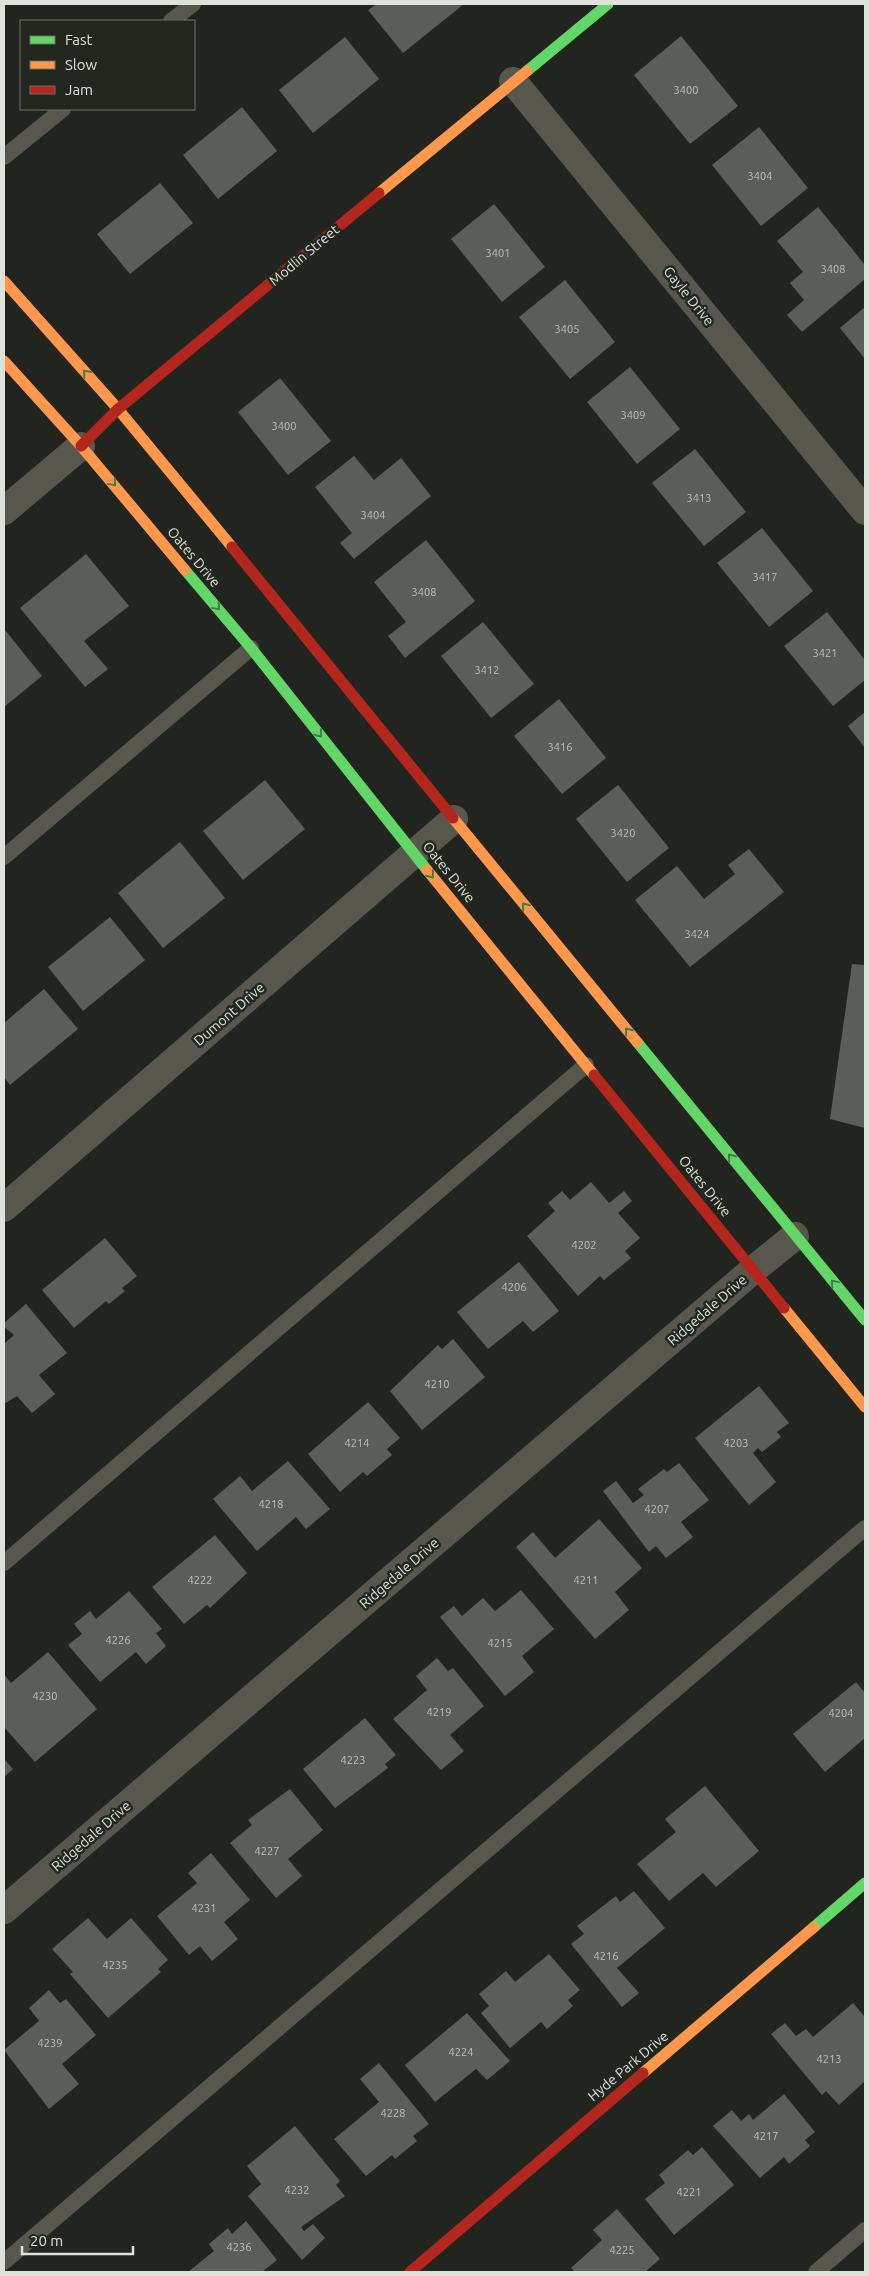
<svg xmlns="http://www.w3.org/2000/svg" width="869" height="2276" font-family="Ubuntu,sans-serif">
<rect width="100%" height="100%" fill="#22251f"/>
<!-- building -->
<g fill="#5a5e59">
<path d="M377,4H464L403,53L368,10Z"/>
<path d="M681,36L738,106L690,144L634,75Z"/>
<path d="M345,37L379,79L313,133L279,90Z"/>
<path d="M242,107L277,151L218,199L183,155Z"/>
<path d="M759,127L808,188L761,226L712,165Z"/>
<path d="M160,183L193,223L130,274L97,234Z"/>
<path d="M494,204L545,267L502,302L451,239Z"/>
<path d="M818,207L865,265V279L802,332L787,315L804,300L790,283L803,272L777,241Z"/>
<path d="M565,280L615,342L570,379L519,317Z"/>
<path d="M865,307V359L840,328Z"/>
<path d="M630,367L680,429L637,464L587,402Z"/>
<path d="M280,378L331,441L288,475L238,412Z"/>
<path d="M695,449L746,512L704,546L652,483Z"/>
<path d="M354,456L374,480L401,458L431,496L354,559L340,543L352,533L315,487Z"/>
<path d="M762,528L813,591L769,627L717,563Z"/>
<path d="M426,540L475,601L405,658L388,636L406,622L374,582Z"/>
<path d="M86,554L129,606L84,641L108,669L85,687L20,608Z"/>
<path d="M827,612L865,660V680L833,706L784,646Z"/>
<path d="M483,622L534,684L491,718L441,656Z"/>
<path d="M5,630L42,676L4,707V631Z"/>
<path d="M559,699L606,758L562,794L514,736Z"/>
<path d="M865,712V748L848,726Z"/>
<path d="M265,780L305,829L243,880L203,831Z"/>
<path d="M618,785L669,848L627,882L576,819Z"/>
<path d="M180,842L225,898L163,948L118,893Z"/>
<path d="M749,849L784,892L690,967L635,900L677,866L704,899L735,874L728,865Z"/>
<path d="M110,917L145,960L83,1011L48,967Z"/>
<path d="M852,964L865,965V1128L830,1119Z"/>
<path d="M44,989L78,1029L10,1085L4,1077V1023Z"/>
<path d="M591,1182L609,1203L624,1191L632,1201L618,1213L640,1238L625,1251L631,1258L604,1280L600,1276L578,1296L527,1236L555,1211L548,1203L562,1191L570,1200Z"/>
<path d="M105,1238L137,1276L122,1288L125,1291L109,1304L106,1301L74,1328L42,1290Z"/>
<path d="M519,1262L559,1311L533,1332L523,1321L488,1349L457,1312Z"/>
<path d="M26,1304L67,1353L39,1375L55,1394L32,1413L17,1396L4,1404V1344L14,1335L4,1327V1323Z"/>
<path d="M453,1339L485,1377L422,1430L390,1391L438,1345L442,1349Z"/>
<path d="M759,1386L789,1423L777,1432L781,1437L762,1452L758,1448L753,1453L776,1482L749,1505L695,1438Z"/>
<path d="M368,1402L400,1438L387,1449L392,1455L367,1476L363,1472L340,1492L308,1454Z"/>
<path d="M288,1461L330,1509L306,1529L296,1517L257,1551L213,1499L240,1476L252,1491Z"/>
<path d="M679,1463L709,1500L681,1522L693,1537L666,1558L656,1546L649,1552L603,1491L616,1481L633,1503L644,1495L638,1489L664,1469L667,1472Z"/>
<path d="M599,1519L642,1568L615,1592L629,1610L595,1639L516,1547L533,1532L555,1558Z"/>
<path d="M215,1535L247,1573L210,1608L207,1605L184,1624L152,1587Z"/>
<path d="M521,1590L554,1629L522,1656L534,1672L505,1696L440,1617L454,1606L462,1616L483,1598L495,1611Z"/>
<path d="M129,1591L162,1629L156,1633L166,1646L146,1664L136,1652L100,1682L68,1645L82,1634L74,1624L90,1611L96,1619Z"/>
<path d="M48,1652L97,1709L35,1762L4,1727V1674L11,1683Z"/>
<path d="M437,1658L448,1671L453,1668L484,1706L450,1735L464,1751L441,1770L393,1719L427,1690L416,1676Z"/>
<path d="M856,1682L865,1693V1738L825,1772L793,1734Z"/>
<path d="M365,1718L396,1755L385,1764L388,1768L335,1808L303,1769Z"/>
<path d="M4,1759L13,1769L4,1777Z"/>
<path d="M705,1786L759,1851L716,1887L703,1873L669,1901L637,1864L676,1832L665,1819Z"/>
<path d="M290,1789L323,1830L288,1859L302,1876L276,1898L230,1843L252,1825L248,1820Z"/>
<path d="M211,1853L250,1900L224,1922L238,1939L212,1961L200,1946L189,1955L157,1916L197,1883L188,1873Z"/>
<path d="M634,1891L665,1928L617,1968L639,1993L622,2007L571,1944L584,1934L577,1926L616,1896L620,1902Z"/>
<path d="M88,1918L107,1939L131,1918L168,1960L158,1969L161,1972L108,2018L70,1974L73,1972L52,1949Z"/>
<path d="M549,1954L580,1990L568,2000L573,2006L547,2029L541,2022L510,2048L481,2013L489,2006L479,1994L506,1971L515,1982Z"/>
<path d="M49,1990L60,2003L66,1999L96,2035L62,2064L79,2084L49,2109L4,2050L39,2021L29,2008Z"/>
<path d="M853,2003L865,2017V2081L839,2105L826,2091L822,2095L771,2034L785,2023L796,2036L806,2029L813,2037Z"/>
<path d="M467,2013L510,2061L487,2080L476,2069L435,2102L405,2065Z"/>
<path d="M379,2063L429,2124L413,2136L417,2141L395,2159L392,2155L366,2176L334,2139L379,2102L360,2079Z"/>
<path d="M784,2094L815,2132L805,2140L810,2146L789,2164L784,2157L760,2178L713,2126L732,2110L741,2121L749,2114L753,2120Z"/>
<path d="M295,2126L340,2181L336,2185L345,2196L301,2227L304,2231L313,2224L325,2238L302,2260L248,2196L261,2184L247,2166Z"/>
<path d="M702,2147L734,2185L674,2235L645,2199L665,2183L659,2175L688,2150L693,2155Z"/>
<path d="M617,2209L660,2259L645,2272H575L571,2268L602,2240L593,2230Z"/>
<path d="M246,2221L277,2260L262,2272H188L214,2251L209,2244L228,2228L232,2234Z"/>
</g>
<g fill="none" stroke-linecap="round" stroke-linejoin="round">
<!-- lane -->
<g stroke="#57574d" stroke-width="16">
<path d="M171,21L193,4"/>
<path d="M4,157L63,109"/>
<path d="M4,857L251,648"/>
<path d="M4,1563L586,1065"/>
<path d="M4,2262L865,1528"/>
<path d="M816,2272L865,2230"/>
</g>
<!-- street -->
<g stroke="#57574d" stroke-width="28">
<path d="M513,81L865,511"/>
<path d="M4,511L81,446"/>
<path d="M4,1208L454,819"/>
<path d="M4,1910L753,1270L795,1236"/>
</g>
<!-- fast -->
<g stroke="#63d668" stroke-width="11">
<path d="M527,71L608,4"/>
<path d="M185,570L251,648L427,870"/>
<path d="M637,1042L865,1320"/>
<path d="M814,1927L865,1883"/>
</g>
<!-- slow -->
<g stroke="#ff974d" stroke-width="11">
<path d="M379,193L527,71"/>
<path d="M4,281L118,409L232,547"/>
<path d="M4,361L81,446L185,570"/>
<path d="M453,818L637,1042"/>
<path d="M427,870L594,1075"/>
<path d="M784,1308L865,1407"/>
<path d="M643,2073L814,1927"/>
</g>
<!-- jam -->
<g stroke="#b3261e" stroke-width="11">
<path d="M81,446L118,409L379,193"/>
<path d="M232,547L453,818"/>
<path d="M594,1075L784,1308"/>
<path d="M410,2272L643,2073"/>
</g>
</g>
<!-- one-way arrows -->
<defs><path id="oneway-chevron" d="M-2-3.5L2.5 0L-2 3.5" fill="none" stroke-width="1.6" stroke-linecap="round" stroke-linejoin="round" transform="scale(1.25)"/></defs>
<g stroke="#427e42">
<use href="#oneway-chevron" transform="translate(86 373) rotate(-132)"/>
<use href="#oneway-chevron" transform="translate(113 483) rotate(50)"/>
<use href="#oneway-chevron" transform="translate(217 607) rotate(50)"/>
<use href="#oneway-chevron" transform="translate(319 734) rotate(52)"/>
<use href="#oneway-chevron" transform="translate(431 875) rotate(51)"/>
<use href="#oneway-chevron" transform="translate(525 906) rotate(-129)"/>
<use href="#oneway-chevron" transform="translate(628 1031) rotate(-129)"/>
<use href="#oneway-chevron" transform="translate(731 1157) rotate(-129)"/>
<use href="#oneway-chevron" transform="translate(834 1283) rotate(-130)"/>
</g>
<g text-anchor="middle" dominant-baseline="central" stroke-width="5" stroke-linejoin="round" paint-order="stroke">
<!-- number labels -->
<g font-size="11" fill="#bdc1ba">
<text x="686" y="90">3400</text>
<text x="760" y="176">3404</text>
<text x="498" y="253">3401</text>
<text x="833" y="269">3408</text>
<text x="567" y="329">3405</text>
<text x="633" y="415">3409</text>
<text x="284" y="426">3400</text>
<text x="699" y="498">3413</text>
<text x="373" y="515">3404</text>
<text x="765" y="577">3417</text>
<text x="424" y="592">3408</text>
<text x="825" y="653">3421</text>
<text x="487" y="670">3412</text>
<text x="560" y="747">3416</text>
<text x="623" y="833">3420</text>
<text x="697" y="934">3424</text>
<text x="584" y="1245">4202</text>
<text x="514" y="1287">4206</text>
<text x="437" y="1384">4210</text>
<text x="357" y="1443">4214</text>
<text x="736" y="1443">4203</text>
<text x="271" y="1504">4218</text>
<text x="657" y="1509">4207</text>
<text x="200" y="1580">4222</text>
<text x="586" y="1580">4211</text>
<text x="118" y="1640">4226</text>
<text x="500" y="1643">4215</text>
<text x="45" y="1696">4230</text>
<text x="439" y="1712">4219</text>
<text x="841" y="1713">4204</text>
<text x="353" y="1760">4223</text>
<text x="267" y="1851">4227</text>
<text x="204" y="1908">4231</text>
<text x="606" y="1956">4216</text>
<text x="115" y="1965">4235</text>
<text x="50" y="2043">4239</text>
<text x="461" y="2052">4224</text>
<text x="829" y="2059">4213</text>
<text x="393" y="2113">4228</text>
<text x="766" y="2136">4217</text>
<text x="297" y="2190">4232</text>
<text x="689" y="2192">4221</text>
<text x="239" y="2247">4236</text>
<text x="622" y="2250">4225</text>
</g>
<!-- street labels -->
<g font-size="14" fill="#dee2db" stroke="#21271d">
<text transform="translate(304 255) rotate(-40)">Modlin Street</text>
<text transform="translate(689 296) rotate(51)">Gayle Drive</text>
<text transform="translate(194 557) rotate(50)">Oates Drive</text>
<text transform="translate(449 872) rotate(51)">Oates Drive</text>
<text transform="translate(229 1014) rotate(-41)">Dumont Drive</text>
<text transform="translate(705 1186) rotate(51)">Oates Drive</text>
<text transform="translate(707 1310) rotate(-41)">Ridgedale Drive</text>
<text transform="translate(399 1573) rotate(-41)">Ridgedale Drive</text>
<text transform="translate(91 1836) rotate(-41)">Ridgedale Drive</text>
<text transform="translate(628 2066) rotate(-40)">Hyde Park Drive</text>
</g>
</g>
<!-- border -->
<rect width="869" height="2276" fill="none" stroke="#dee2db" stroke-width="10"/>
<!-- legend -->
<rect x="20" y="20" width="175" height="90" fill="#21271d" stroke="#6d7269"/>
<rect x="30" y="36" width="25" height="8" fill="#63d668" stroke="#6d7269"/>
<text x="65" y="45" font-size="15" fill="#dee2db">Fast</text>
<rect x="30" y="61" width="25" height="8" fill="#ff974d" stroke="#6d7269"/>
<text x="65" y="70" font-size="15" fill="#dee2db">Slow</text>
<rect x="30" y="86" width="25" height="8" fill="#b3261e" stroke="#6d7269"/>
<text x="65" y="95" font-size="15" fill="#dee2db">Jam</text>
<!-- scale -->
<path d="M22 2246v8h111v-8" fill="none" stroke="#dee2db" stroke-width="2.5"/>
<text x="30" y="2246" font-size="15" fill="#dee2db" stroke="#21271d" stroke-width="4" paint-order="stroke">20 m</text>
</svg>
